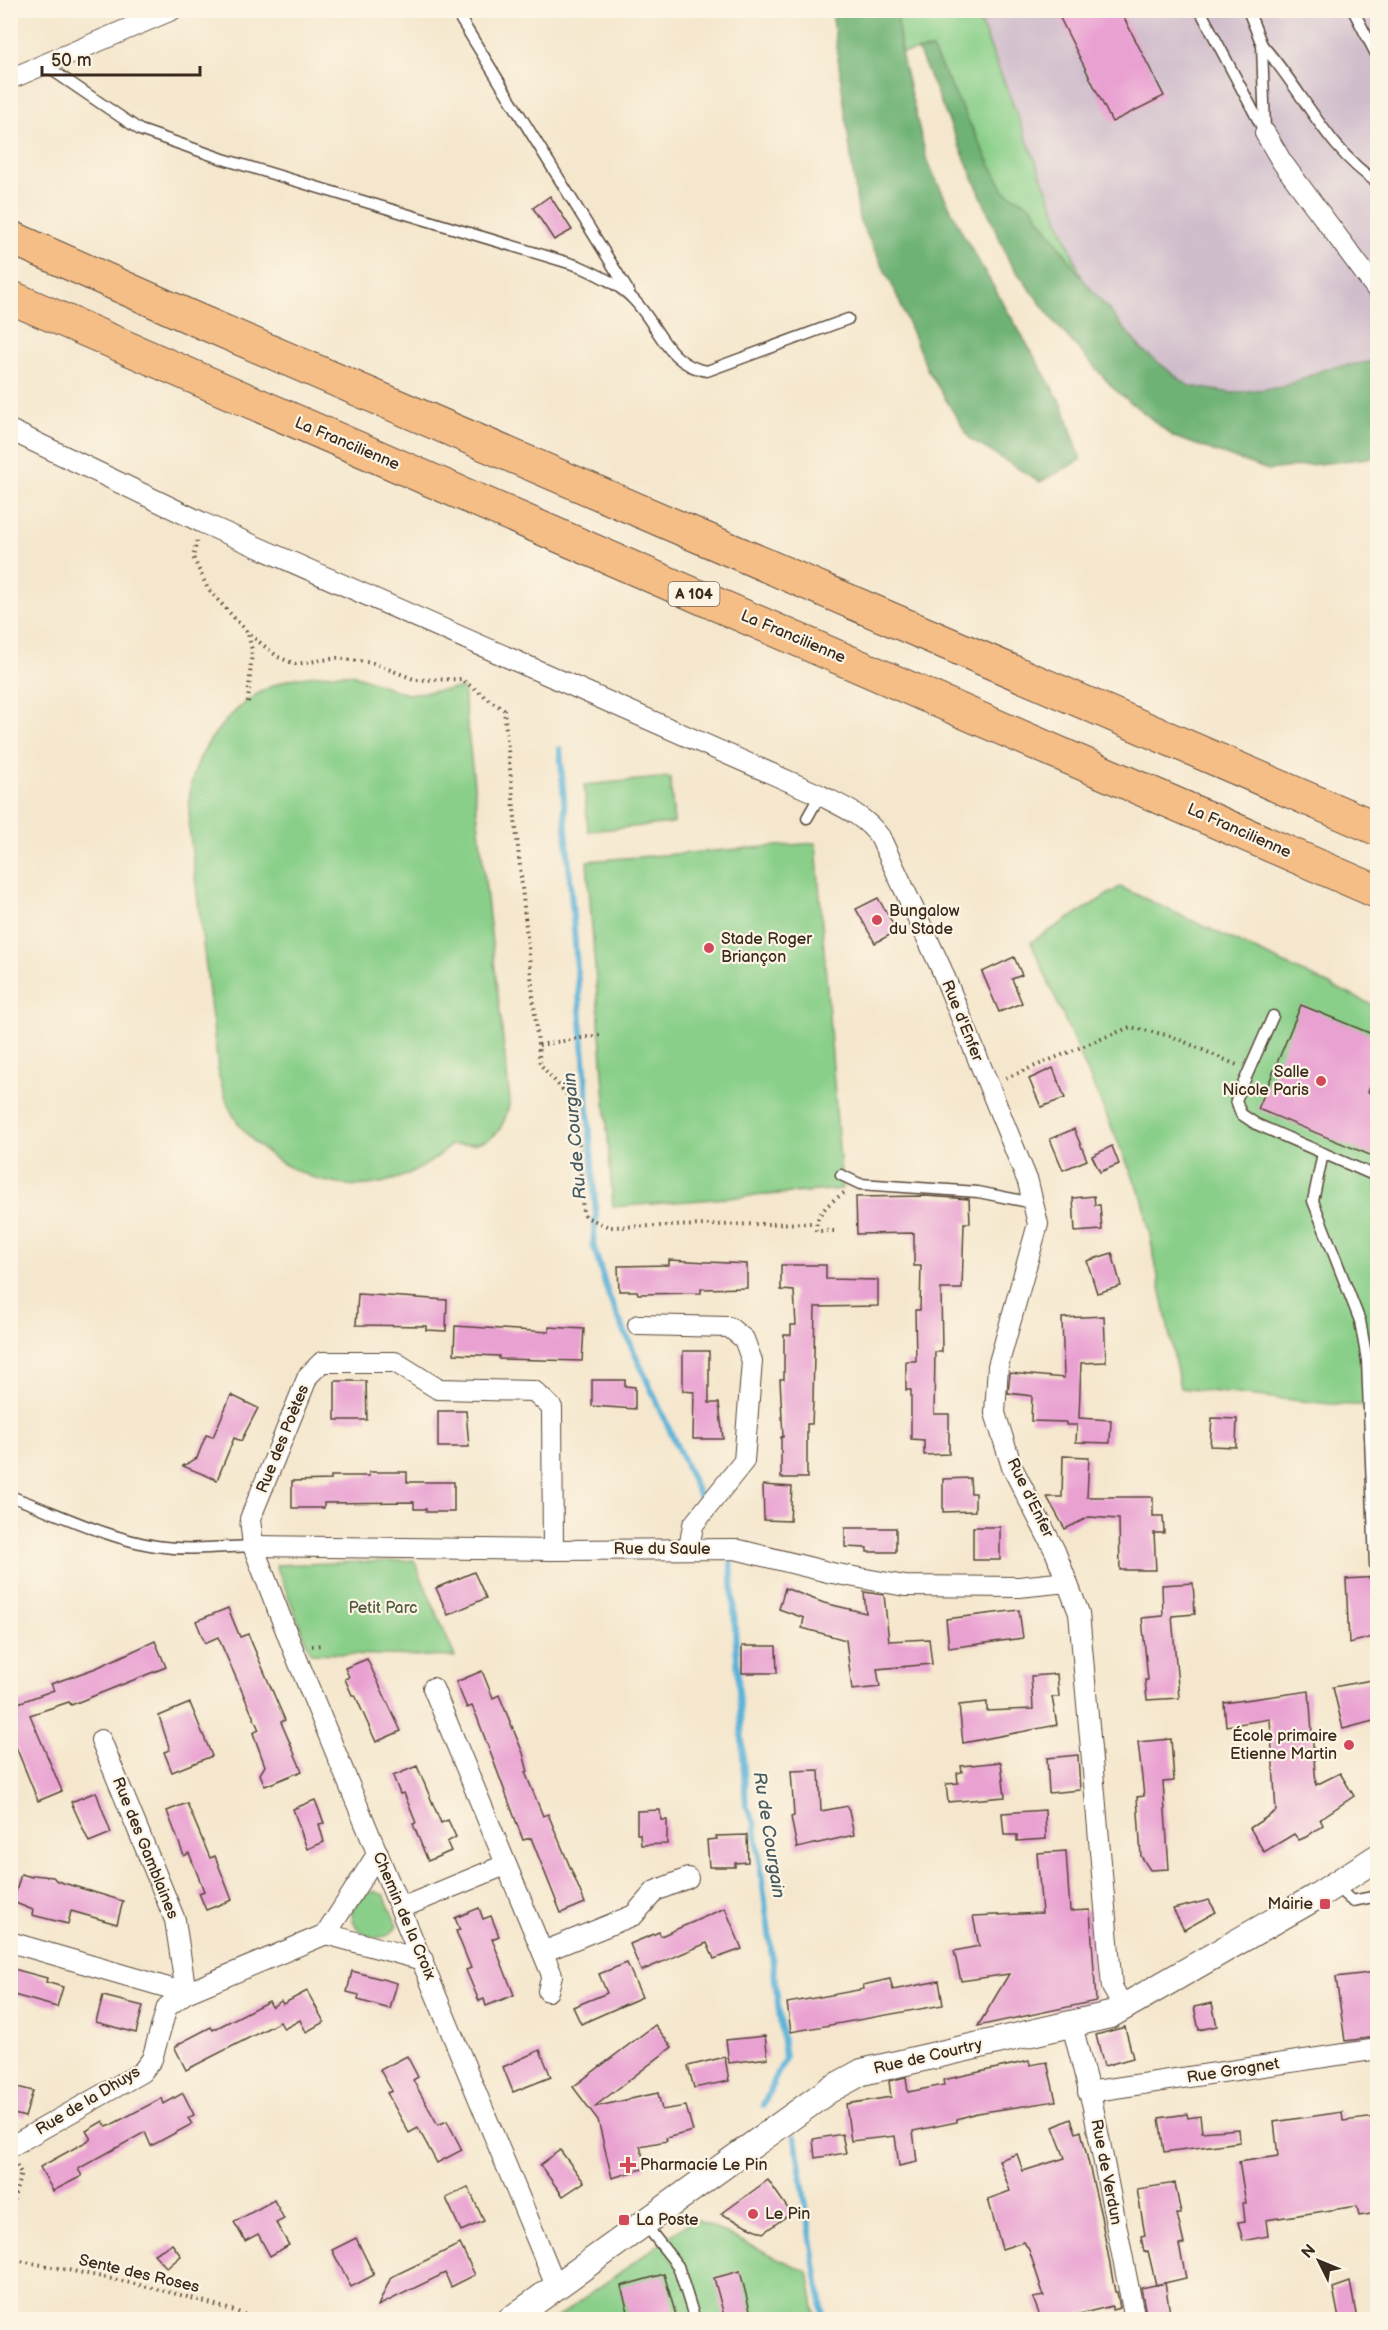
<svg xmlns="http://www.w3.org/2000/svg" width="1388" height="2330" font-family="'Balsamiq Sans',sans-serif">
<rect width="100%" height="100%" fill="#fcf5e5"/>
<filter id="ink" filterUnits="userSpaceOnUse"><feTurbulence type="fractalNoise" baseFrequency=".0167" numOctaves="2"/><feDisplacementMap in="SourceGraphic" scale="12" xChannelSelector="R" yChannelSelector="G"/><feConvolveMatrix kernelMatrix="1 2 1 2 8 2 1 2 1" color-interpolation-filters="sRGB"/></filter>
<filter id="wash" filterUnits="userSpaceOnUse"><feTurbulence type="fractalNoise" baseFrequency=".008" numOctaves="4" result="noise"/><feDisplacementMap in="SourceGraphic" scale="24" xChannelSelector="R" yChannelSelector="G"/><feGaussianBlur stdDeviation="1.35" result="paint"/><feColorMatrix in="noise" values="0 0 0 0 0 0 0 0 0 0 0 0 0 0 0 0 0 1.4 0 .05"/><feComposite in="paint" operator="in"/></filter>
<g filter="url(#wash)">
<rect width="100%" height="100%" fill="#f5e7cd"/>
<!-- industrial -->
<path fill="#d0bdcc" d="M976,11H1377V361L1327,368L1283,387L1231,393L1189,386L1142,350L1082,278Z"/>
<!-- green -->
<g fill="#89cf89" stroke="#627c54" stroke-width="1.5">
<path d="M897,11H976L1082,278L1031,206L1004,191L932,49L901,53Z"/>
<path d="M351,674L407,694L463,688L510,1101C501,1140 490,1144 451,1145C429,1166 405,1179 375,1184C322,1194 251,1156 229,1107C225,1097 222,1086 219,1076L189,826C190,813 188,798 191,785C201,737 245,692 291,679C310,674 331,674 351,674Z"/>
<path d="M670,777L674,823L588,831L584,785Z"/>
<path d="M816,843L842,1189L613,1207L587,861Z"/>
<path d="M1120,887L1377,1007V1406L1331,1404L1180,1388L1143,1200L1031,942Z"/>
<path d="M414,1560L455,1657L311,1653L276,1565Z"/>
<path d="M373,1891L384,1895L397,1925C381,1959 321,1915 373,1891Z"/>
<path d="M694,2219L808,2272L816,2319L554,2320Z"/>
</g>
<!-- forest -->
<g fill="#6eb275" stroke="#546e4a" stroke-width="1.5">
<path d="M832,11H897L901,53L927,161L964,236L1063,406L1081,460L1040,482L970,439L927,369L895,291L859,219Z"/>
<path d="M932,49L1004,191L1031,206L1082,278L1142,350L1189,386L1231,393L1283,387L1327,368L1377,361V457L1268,470L1174,437L1114,389L1057,325L1010,263L918,50Z"/>
</g>
<g fill="none" stroke-linecap="round" stroke-linejoin="round">
<!-- stream -->
<g stroke="#5cb2d8" stroke-width="6">
<path d="M560,749L596,1214L593,1244L609,1297L701,1499"/>
<path d="M731,1564L746,1805L755,1824L785,2058L763,2105"/>
<path d="M795,2137L824,2320"/>
</g>
</g>
<g id="blocks">
<!-- building -->
<g fill="#e9a1d2">
<path d="M1056,10H1120L1164,96L1112,122Z"/>
<path d="M550,196L572,230L554,240L533,208Z"/>
<path d="M878,898L897,931L875,943L856,909Z"/>
<path d="M1014,957L1022,975L1012,979L1022,1003L999,1012L982,972Z"/>
<path d="M1301,1005L1377,1036V1069L1368,1092L1377,1096V1158L1258,1109Z"/>
<path d="M1053,1068L1065,1098L1041,1107L1029,1079Z"/>
<path d="M1074,1129L1087,1160L1063,1170L1050,1139Z"/>
<path d="M1112,1146L1119,1164L1100,1172L1092,1156Z"/>
<path d="M925,1196L969,1199L970,1223H964L962,1289H941L942,1352H935L934,1414H949V1454L924,1455V1440L911,1439V1390H906V1361H916L915,1310H920L921,1266H914V1233L857,1234L856,1197Z"/>
<path d="M1094,1196L1095,1205H1100L1102,1230L1075,1232L1073,1198Z"/>
<path d="M1112,1253L1121,1286L1097,1293L1087,1261Z"/>
<path d="M669,1260L747,1264V1288L701,1289V1293L638,1294L637,1291H619L618,1266L669,1265Z"/>
<path d="M781,1265H826V1279L878,1280V1306L815,1307L813,1401L812,1424H807V1478H781V1437H783L780,1379H784V1335H791V1325H796L794,1291L781,1290Z"/>
<path d="M358,1294L447,1300L446,1331L426,1330V1326L356,1325Z"/>
<path d="M1104,1316L1106,1362L1081,1363L1079,1418L1111,1420L1110,1443L1076,1442L1077,1425H1066V1422L1031,1421L1032,1396L1008,1393L1010,1373L1064,1378L1062,1318Z"/>
<path d="M455,1326L549,1332V1327L584,1329L582,1361L499,1359V1356L454,1354Z"/>
<path d="M683,1351H709V1403H719L723,1439H693L694,1392L683,1391Z"/>
<path d="M592,1380H625V1386L635,1387V1409L592,1406Z"/>
<path d="M335,1381H366L367,1420H335Z"/>
<path d="M231,1395L258,1408L241,1441L234,1438L217,1480L183,1466L197,1458L206,1435L213,1437Z"/>
<path d="M438,1411H466L469,1447H438Z"/>
<path d="M1212,1418L1237,1419L1236,1447L1210,1446Z"/>
<path d="M1063,1456L1089,1457L1087,1497H1153V1516H1163L1164,1533H1154L1156,1570H1120L1119,1519L1089,1517L1065,1529L1047,1497H1062Z"/>
<path d="M369,1472H407V1482H454V1512H426V1509H414V1502L324,1503V1508H292V1481L331,1480V1476H369Z"/>
<path d="M970,1478L971,1493H975V1511L943,1512V1479Z"/>
<path d="M763,1485L792,1487L790,1521L764,1520Z"/>
<rect x="973" y="1527" width="27" height="33"/>
<path d="M845,1528H896V1552H867V1548L845,1547Z"/>
<path d="M474,1572L486,1598L448,1615L436,1588Z"/>
<path d="M1377,1577V1636L1349,1643L1346,1579Z"/>
<path d="M1193,1583L1195,1614L1172,1616L1179,1698L1147,1700L1145,1680H1148L1142,1618L1163,1616L1162,1585Z"/>
<path d="M785,1588L824,1603L866,1613L864,1592L884,1595L889,1641L929,1639L932,1664L877,1669L880,1687L852,1690L846,1640L802,1628L804,1618L779,1609Z"/>
<path d="M228,1608L240,1637L248,1634L281,1711L285,1720L281,1722L302,1771L265,1786L260,1774L265,1766L253,1733L259,1730L218,1637L205,1643L196,1621Z"/>
<path d="M1019,1610L1023,1638L949,1648L946,1619Z"/>
<path d="M155,1641L166,1667L71,1705L69,1702L30,1715L62,1791L38,1801L16,1747L10,1749V1706L54,1690L51,1684L96,1668Z"/>
<path d="M742,1646H776L777,1673H742Z"/>
<path d="M367,1659L401,1731L376,1742L355,1695H352L345,1679L349,1677L345,1668Z"/>
<path d="M482,1671L493,1698L499,1695L523,1753L528,1772H525L543,1816L548,1814L585,1903L561,1913L531,1838L523,1840L477,1717L472,1706L467,1708L456,1682Z"/>
<path d="M1057,1674L1059,1697H1052L1057,1725L963,1743L959,1705L987,1702V1711L1033,1709L1031,1676Z"/>
<path d="M1377,1679V1720L1343,1729L1333,1687Z"/>
<path d="M1309,1691L1316,1785L1340,1773L1354,1796L1320,1819L1323,1825L1306,1837L1299,1840L1294,1834L1264,1852L1250,1828L1276,1811L1270,1719L1226,1726L1224,1703Z"/>
<path d="M190,1703L212,1756L172,1772L164,1752L170,1750L159,1716Z"/>
<path d="M1171,1739L1174,1781L1163,1782L1169,1869L1150,1870L1141,1856L1137,1797L1144,1796L1138,1742Z"/>
<path d="M1078,1755L1080,1790L1049,1793L1047,1758Z"/>
<path d="M1001,1762L1005,1797L948,1802L946,1784L958,1783L957,1773L962,1772L961,1766Z"/>
<path d="M417,1766L441,1823L448,1820L456,1837L447,1842L451,1851L428,1861L413,1824L416,1823L404,1793L400,1794L393,1776Z"/>
<path d="M819,1770L821,1811L848,1806L854,1835L797,1848L791,1817L794,1816L791,1771Z"/>
<path d="M96,1792L111,1833L89,1842L71,1802Z"/>
<path d="M315,1800L324,1823L319,1824L324,1842L307,1849L293,1809Z"/>
<path d="M187,1803L210,1858L215,1856L232,1900L206,1910L199,1893L204,1891L189,1853L184,1856L167,1811Z"/>
<path d="M660,1810L661,1820H667V1844L641,1845L640,1834H637V1811Z"/>
<path d="M1045,1810L1046,1839L1017,1841V1835H1004L1002,1813Z"/>
<path d="M747,1835L748,1862L735,1863V1867H709L707,1840L717,1839L716,1836Z"/>
<path d="M1066,1851L1070,1911L1090,1910L1096,2001L978,2026L1009,1974L961,1981L954,1951L979,1946L973,1916L1042,1913L1037,1853Z"/>
<path d="M21,1874L32,1877L33,1875L53,1877L57,1881L123,1901L117,1924L71,1911L68,1924L32,1915L33,1910L13,1902Z"/>
<path d="M1209,1900L1216,1912L1184,1930L1173,1909Z"/>
<path d="M479,1908L483,1919L491,1916L499,1936L492,1939L514,1995L486,2006L484,1999L479,2001L466,1970L471,1968L456,1931L460,1930L455,1918Z"/>
<path d="M725,1908L742,1949L714,1959L707,1943L641,1971L630,1944L659,1932L661,1936Z"/>
<path d="M627,1963L642,1997L581,2024L573,2007L607,1993L599,1974Z"/>
<path d="M10,1968L47,1978L46,1982L63,1987L57,2007L10,1994Z"/>
<path d="M352,1971L397,1983L390,2009L358,2000L359,1995L347,1992Z"/>
<path d="M1377,1972V2037L1345,2041L1336,1977Z"/>
<path d="M890,1979L893,1990L939,1981L943,2005L791,2032L787,2003L864,1989L863,1985Z"/>
<path d="M307,1991L324,2022L306,2032L300,2020L284,2029L280,2022L186,2070L175,2048L180,2043L211,2027L213,2030L269,2001L272,2007L281,2001L283,2004Z"/>
<path d="M103,1996L143,2006L136,2033L96,2022Z"/>
<path d="M1212,2003L1217,2026L1199,2030L1194,2007Z"/>
<path d="M655,2025L672,2047L594,2107L658,2093L662,2110L686,2106L693,2131L666,2138L667,2141L640,2146L646,2168L612,2178L598,2120L573,2087Z"/>
<path d="M1125,2027L1133,2058L1104,2066L1096,2035Z"/>
<path d="M765,2036L768,2058L729,2063L726,2040Z"/>
<path d="M540,2050L551,2077L513,2092L503,2067Z"/>
<path d="M407,2056L418,2077L413,2080L438,2125L447,2121L462,2150L437,2163L418,2128L409,2133L387,2093L392,2091L380,2070Z"/>
<path d="M725,2057L729,2081L694,2088L688,2066Z"/>
<path d="M1029,2061L1030,2065L1047,2062L1056,2101L977,2113L957,2119V2122L913,2131L917,2162L899,2166L895,2136L851,2141L846,2104L891,2097L889,2081L906,2077L908,2092L944,2085L943,2080Z"/>
<path d="M10,2085L33,2091L25,2117L10,2113Z"/>
<path d="M183,2093L194,2115L188,2118L192,2124L151,2146L145,2132L78,2169L82,2176L53,2191L40,2167L91,2139L86,2131L103,2121L107,2127L162,2098L164,2104Z"/>
<path d="M1342,2112L1343,2121L1377,2117V2213L1359,2216L1357,2206L1266,2220L1268,2236L1243,2241L1238,2222L1245,2221L1243,2203H1246L1239,2162L1278,2156L1274,2122Z"/>
<path d="M1187,2114L1188,2118L1200,2116L1202,2132L1239,2129L1240,2142L1164,2152L1159,2118Z"/>
<path d="M1071,2119L1076,2133L1081,2131L1101,2216L1115,2292H1117L1120,2308L1112,2310V2306L1059,2319H1041L1033,2298L1044,2296L1029,2250L1024,2242L1002,2249L988,2199L1010,2191L999,2160L1017,2154L1023,2171L1065,2158L1053,2127Z"/>
<path d="M842,2134L846,2153L815,2158L813,2139Z"/>
<path d="M560,2150L584,2182L563,2196L540,2165Z"/>
<path d="M768,2180L791,2213L763,2233L721,2214Z"/>
<path d="M1175,2183L1181,2214H1177L1184,2244L1179,2245L1186,2278L1156,2285L1148,2251L1144,2252L1141,2236L1145,2235L1137,2189Z"/>
<path d="M468,2187L484,2221L461,2231L446,2198Z"/>
<path d="M274,2200L284,2219L276,2223L289,2245L270,2256L258,2234L245,2241L234,2222Z"/>
<path d="M356,2238L374,2275L351,2287L332,2250Z"/>
<path d="M172,2244L181,2256L167,2268L154,2254Z"/>
<path d="M460,2244L475,2275L451,2287L445,2273L378,2306L391,2277Z"/>
<path d="M740,2271L752,2318L725,2319L714,2278Z"/>
<path d="M664,2274L677,2319H630L621,2286Z"/>
<path d="M1350,2282L1357,2319H1339L1333,2288Z"/>
<path d="M1165,2283L1171,2319H1147L1141,2288Z"/>
</g>
</g>
</g>
<g filter="url(#ink)">
<use href="#blocks" fill-opacity="0" stroke="#574638" stroke-width="1.5"/>
<g fill="none" stroke-linecap="round" stroke-linejoin="round">
<!-- service casing -->
<g stroke="#574638" stroke-width="13">
<g id="service">
<path d="M455,10L629,292"/>
<path d="M1200,10L1265,133"/>
<path d="M1248,10L1262,45L1265,130"/>
<path d="M1353,10L1378,58"/>
<path d="M1262,45C1303,90 1326,149 1378,183"/>
<path d="M43,64L140,130L223,159L579,266C598,275 619,284 634,300C659,326 667,365 707,371L848,319"/>
<path d="M807,818L820,795"/>
<path d="M1273,1016L1236,1100L1241,1114L1256,1124L1378,1177"/>
<path d="M1323,1153L1313,1201L1360,1321L1367,1360L1375,1565H1378"/>
<path d="M841,1175L860,1184L978,1192L1033,1203"/>
<path d="M10,1496C57,1513 106,1538 156,1546C188,1551 221,1547 253,1546"/>
<path d="M1334,1885L1352,1901L1378,1896"/>
<path d="M644,2223L678,2266L695,2320"/>
</g>
</g>
<!-- minor casing -->
<g stroke="#574638" stroke-width="22">
<g id="minor">
<path d="M10,79L172,10"/>
<path d="M1265,133L1282,162L1378,291"/>
<path d="M10,430L203,523L820,795C843,807 864,815 880,837L941,968L1028,1182L1038,1224L998,1366L995,1413L1012,1467L1055,1551L1079,1613L1112,1987L1124,2008"/>
<path d="M638,1325L729,1327L744,1339L752,1361L744,1461L693,1525L689,1549"/>
<path d="M253,1546L553,1550L735,1549L832,1573L905,1586L1019,1587L1067,1582"/>
<path d="M553,1550L552,1408L534,1391L438,1389L395,1362H322L308,1376L250,1519L253,1546L293,1649L556,2286"/>
<path d="M433,1688L552,1975L548,1991"/>
<path d="M401,1908L505,1865"/>
<path d="M326,1934L423,1960"/>
<path d="M10,1942L186,1993L175,1920L101,1740"/>
<path d="M543,1952L634,1915L655,1891L688,1878"/>
<path d="M1072,2025L1093,2107L1135,2320"/>
<path d="M1088,2092L1378,2049"/>
<path d="M10,2147L142,2072L152,2059L167,2007L186,1993L326,1934L378,1853"/>
</g>
</g>
<!-- tertiary casing -->
<g stroke="#574638" stroke-width="28">
<path id="tertiary" d="M510,2320L829,2090L862,2072L1110,2015L1314,1898L1378,1857"/>
</g>
<!-- motorway casing -->
<g stroke="#574638" stroke-width="35">
<g id="motorway">
<path d="M10,237L190,317L1378,829"/>
<path d="M10,297L1378,892"/>
</g>
</g>
<!-- path -->
<g stroke="#574638" stroke-width="4" stroke-dasharray="1.5 4.5" stroke-linecap="butt">
<path d="M197,541L193,557L208,589L248,633L278,657L295,664L337,658L373,663L416,680L461,679L504,710L540,1064L576,1105L583,1213L586,1217L609,1227L815,1223"/>
<path d="M248,702L252,650L248,634"/>
<path d="M539,1045L600,1035"/>
<path d="M1006,1078L1130,1027L1171,1036L1237,1065"/>
<path d="M834,1231H816C815,1214 830,1202 844,1193"/>
<path d="M312,1646L322,1645"/>
<path d="M10,2212L21,2173L16,2164"/>
<path d="M10,2259C94,2275 179,2290 260,2320"/>
</g>
<!-- service -->
<use href="#service" stroke="#fff" stroke-width="10"/>
<!-- minor -->
<use href="#minor" stroke="#fff" stroke-width="20"/>
<!-- tertiary -->
<use href="#tertiary" stroke="#fff" stroke-width="26"/>
<!-- motorway -->
<use href="#motorway" stroke="#f6be87" stroke-width="33"/>
</g>
</g>
<!-- markers -->
<g fill="#d1495b" stroke="#fcf5e5" stroke-width="2">
<circle cx="877" cy="920" r="6"/>
<circle cx="709" cy="948" r="6"/>
<circle cx="1321" cy="1081" r="6"/>
<circle cx="1349" cy="1745" r="6"/>
<rect x="1319" y="1898" width="12" height="12" rx="3"/>
<path d="M625 2156h6v6h6v6h-6v6h-6v-6h-6v-6h6z"/>
<circle cx="753" cy="2214" r="6"/>
<rect x="618" y="2214" width="12" height="12" rx="3"/>
</g>
<g text-anchor="middle" dominant-baseline="central" stroke-width="4.5" stroke-linejoin="round" paint-order="stroke">
<!-- shield labels -->
<rect fill="#fcf5e5" stroke="#75675a" stroke-width="1.5" x="668.5" y="582" width="51" height="24" rx="4.5"/>
<g font-size="15" font-weight="bold" fill="#3b2a1e">
<text x="694" y="594">A 104</text>
</g>
<!-- street labels -->
<g font-size="16" fill="#3b2a1e" stroke="#fcf5e5">
<text transform="translate(347 444) rotate(23)">La Francilienne</text>
<text transform="translate(793 637) rotate(23)">La Francilienne</text>
<text transform="translate(1239 831) rotate(24)">La Francilienne</text>
<text transform="translate(962 1021) rotate(68)">Rue d'Enfer</text>
<text transform="translate(283 1439) rotate(-68)">Rue des Poètes</text>
<text transform="translate(1030 1498) rotate(64)">Rue d'Enfer</text>
<text x="662" y="1549">Rue du Saule</text>
<text transform="translate(145 1848) rotate(68)">Rue des Gamblaines</text>
<text transform="translate(404 1916) rotate(67)">Chemin de la Croix</text>
<text transform="translate(928 2057) rotate(-13)">Rue de Courtry</text>
<text transform="translate(1233 2071) rotate(-9)">Rue Grognet</text>
<text transform="translate(88 2101) rotate(-31)">Rue de la Dhuys</text>
<text transform="translate(1106 2172) rotate(79)">Rue de Verdun</text>
<text transform="translate(139 2274) rotate(13)">Sente des Roses</text>
</g>
<!-- poi labels -->
<g font-size="16" fill="#3b2a1e" stroke="#fcf5e5" text-anchor="start">
<text x="889" y="911">Bungalow<tspan x="889" dy="18">du Stade</tspan></text>
<text x="721" y="939">Stade Roger<tspan x="721" dy="18">Briançon</tspan></text>
<text x="1309" y="1072" text-anchor="end">Salle<tspan x="1309" dy="18">Nicole Paris</tspan></text>
<text x="1337" y="1736" text-anchor="end">École primaire<tspan x="1337" dy="18">Etienne Martin</tspan></text>
<text x="1313" y="1904" text-anchor="end">Mairie</text>
<text x="640" y="2165">Pharmacie Le Pin</text>
<text x="765" y="2214">Le Pin</text>
<text x="636" y="2220">La Poste</text>
</g>
<!-- park labels -->
<g font-size="16" fill="#525c3e" stroke="#fcf5e5">
<text x="383" y="1608">Petit Parc</text>
</g>
<!-- water labels -->
<g font-size="18" font-style="italic" fill="#475a5f" stroke="#fcf5e5">
<text transform="translate(575 1136) rotate(-95)">Ru de Courgain</text>
<text transform="translate(769 1835) rotate(81)">Ru de Courgain</text>
</g>
</g>
<!-- margin -->
<rect width="1388" height="2330" fill="none" stroke="#fcf5e5" stroke-width="36"/>
<!-- north arrow -->
<g transform="translate(1319 2261) rotate(313)" stroke="#fcf5e5" stroke-width="4.5" paint-order="stroke">
<path d="M0-4.5L10 22L0 15L-10 22Z" fill="#3b2a1e"/>
<text y="-9" font-size="16" font-weight="bold" text-anchor="middle" fill="#3b2a1e">N</text>
</g>
<!-- scale -->
<path d="M42 66v9h158v-9" fill="none" stroke="#3b2a1e" stroke-width="3"/>
<text x="51" y="66" font-size="18" fill="#3b2a1e" stroke="#fcf5e5" stroke-width="4.5" paint-order="stroke">50 m</text>
</svg>
